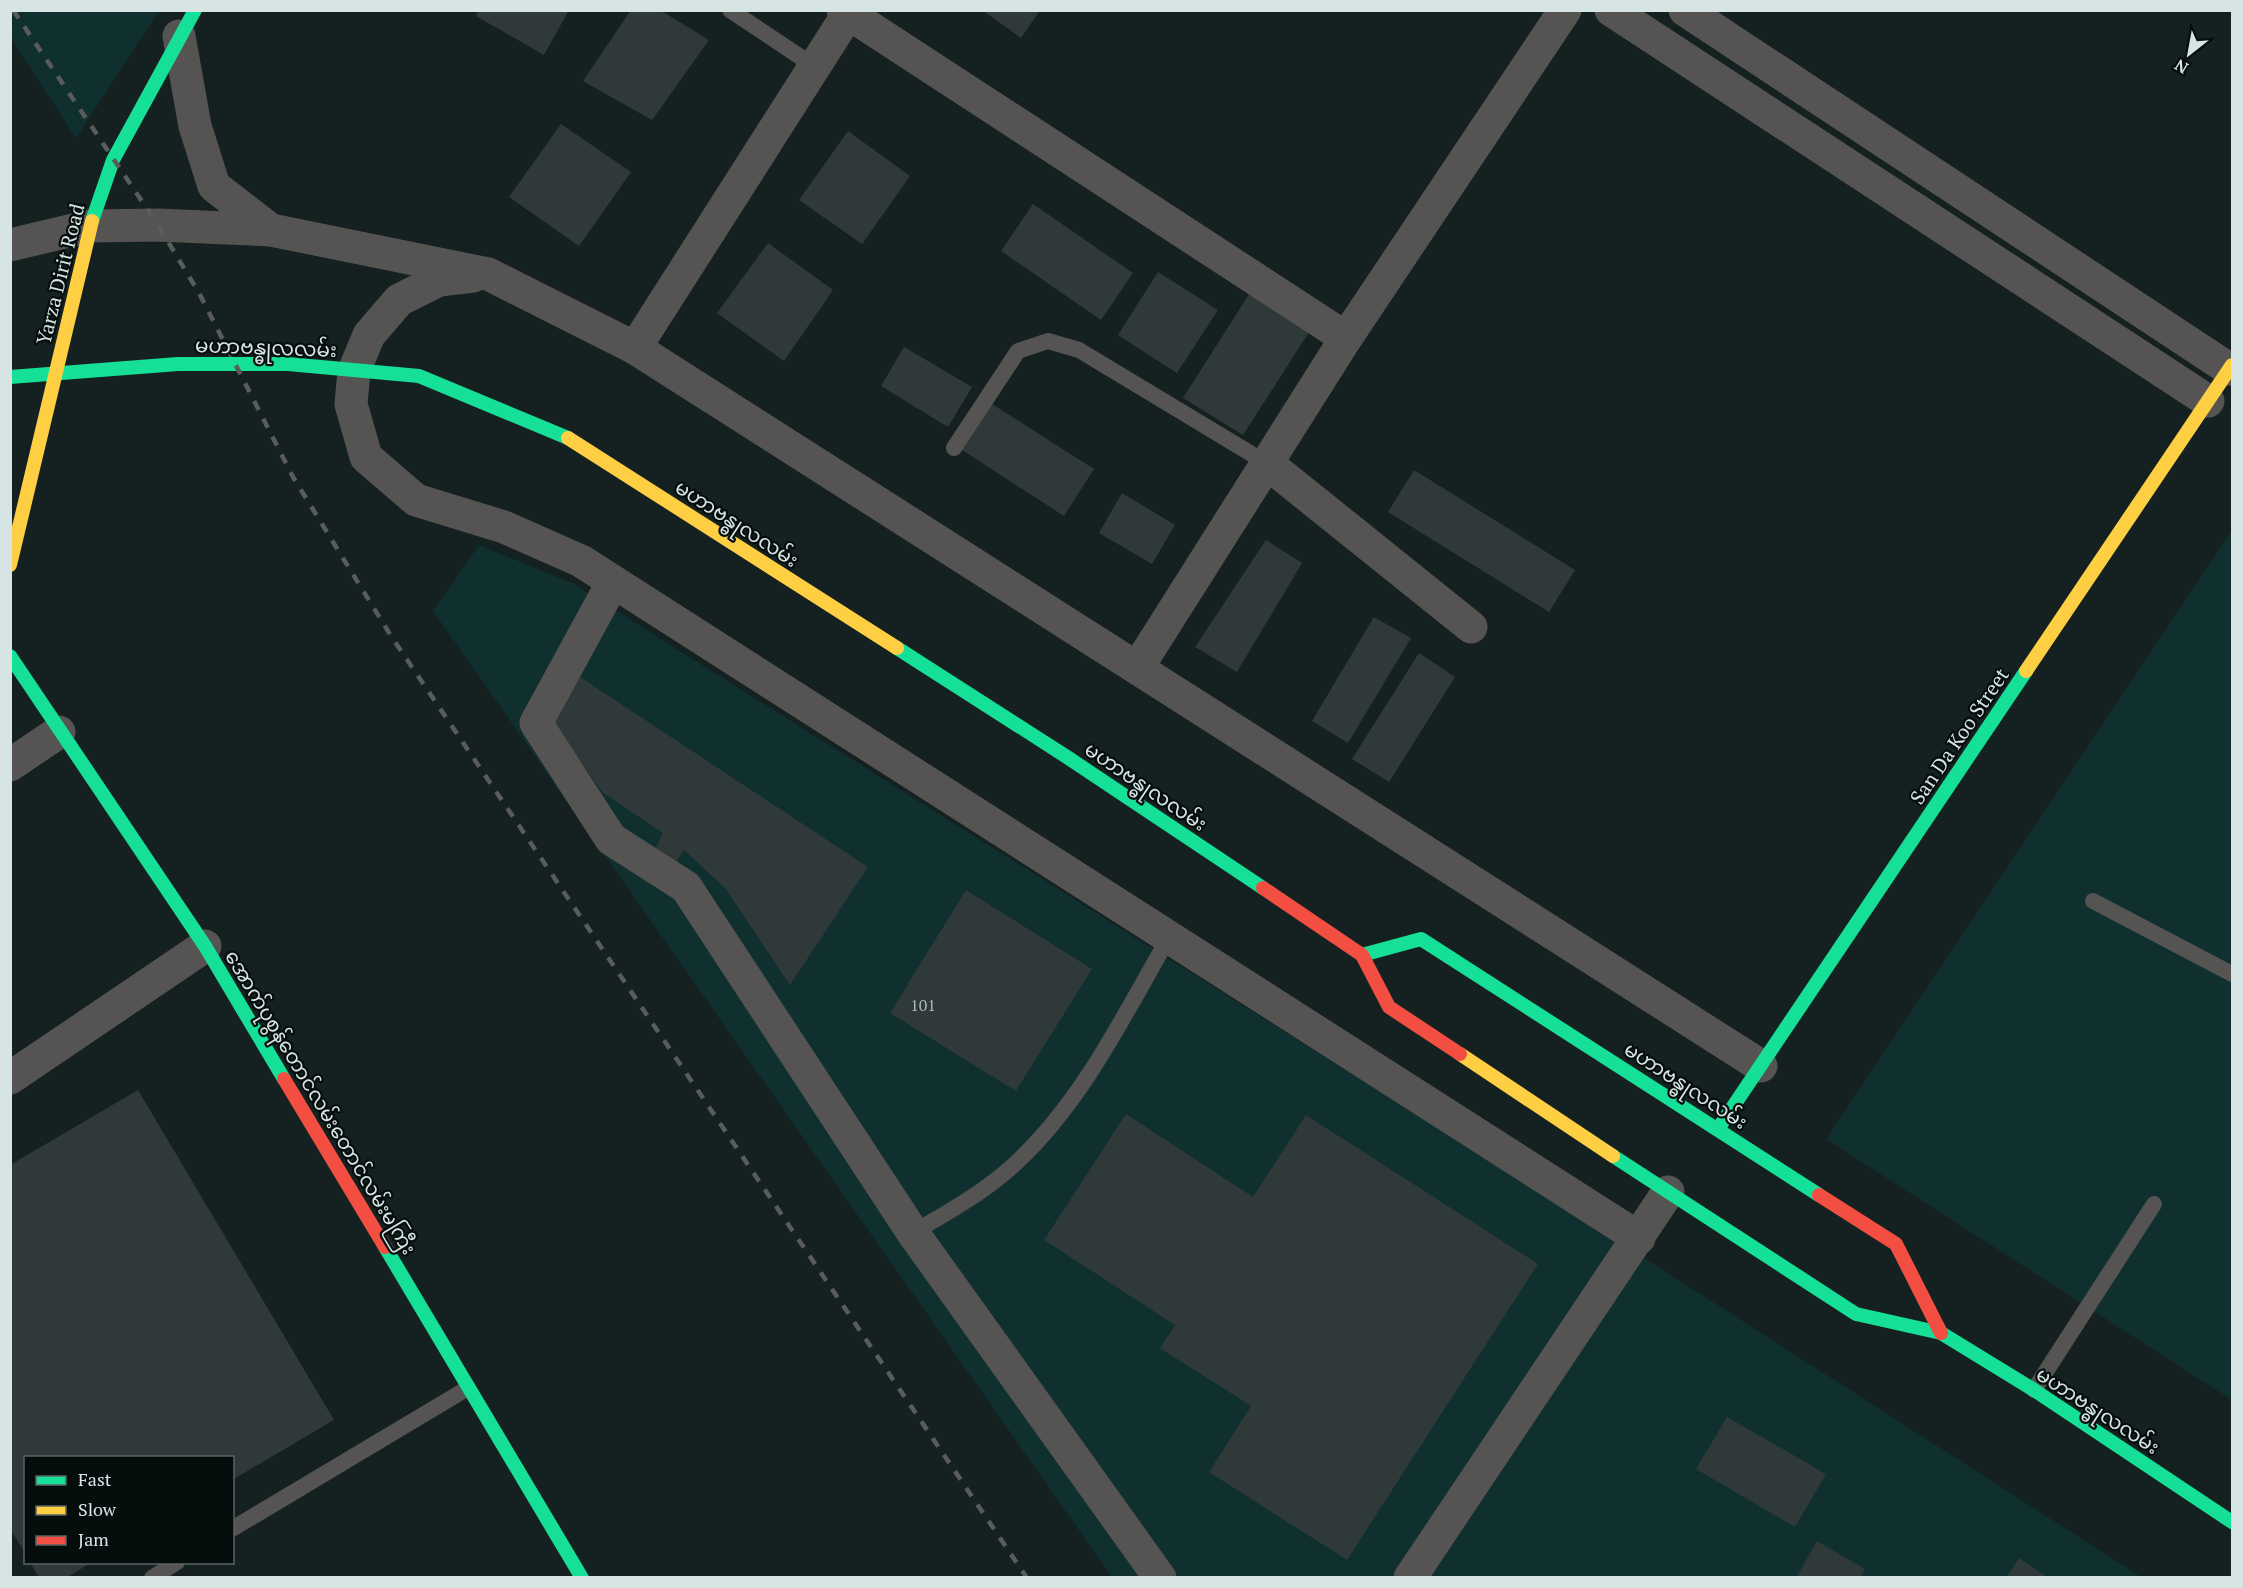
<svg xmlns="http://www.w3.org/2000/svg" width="2243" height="1588" font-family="'PT Serif','Noto Sans Myanmar',serif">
<rect width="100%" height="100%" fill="#152121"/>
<!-- built -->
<g fill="#102f2f">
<path d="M10,11L11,10L159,11L76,138L11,38Z"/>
<path d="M2232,530V1400L1826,1139Z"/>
<path d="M479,545L572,583L1674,1277L2141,1577H1112L433,611Z"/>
</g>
<!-- building -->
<g fill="#2f3939">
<path d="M479,10H569L544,55L476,16Z"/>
<path d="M631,10H660L709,40L652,120L583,81Z"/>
<path d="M982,10H1040L1021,38Z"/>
<path d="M561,124L631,172L579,246L509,197Z"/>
<path d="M848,131L910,176L862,244L799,200Z"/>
<path d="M1033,204L1133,273L1101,320L1001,251Z"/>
<path d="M768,243L833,290L784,361L717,313Z"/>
<path d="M1158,272L1218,310L1177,373L1118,335Z"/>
<path d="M1253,288L1313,326L1243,435L1183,398Z"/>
<path d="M904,347L972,387L948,427L881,386Z"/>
<path d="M992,404L1094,469L1064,516L962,450Z"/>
<path d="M1414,470L1575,570L1549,612L1388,512Z"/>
<path d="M1122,493L1175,525L1152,564L1099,533Z"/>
<path d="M1266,540L1302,563L1237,672L1195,647Z"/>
<path d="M1374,617L1411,638L1348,743L1312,721Z"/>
<path d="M1419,653L1455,677L1389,782L1352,759Z"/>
<path d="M577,675L868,867L790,985L725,888L684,850L669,872L651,857L663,833L602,792L553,722Z"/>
<path d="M966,890L1092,969L1016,1091L890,1013Z"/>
<path d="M138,1090L334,1420L232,1480V1458H26V1554L10,1529V1165Z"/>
<path d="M1126,1114L1253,1197L1306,1115L1538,1264L1347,1560L1209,1472L1251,1406L1160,1348L1175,1325L1044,1240Z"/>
<path d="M1727,1417L1826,1474L1795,1527L1696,1469Z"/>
<path d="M1817,1541L1865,1569L1860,1578H1796Z"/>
<path d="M2019,1558L2046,1576L2045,1578H2006Z"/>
<path d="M30,1562H92L66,1578H39Z"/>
</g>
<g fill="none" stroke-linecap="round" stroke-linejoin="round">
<!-- lane -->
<g stroke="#555452" stroke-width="16">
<path d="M730,10L814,66"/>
<path d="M954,448L1018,351L1048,341L1079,350L1268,464"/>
<path d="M2093,901L2232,974"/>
<path d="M913,1233C949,1211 987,1191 1018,1161C1083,1100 1124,1015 1168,939"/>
<path d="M2034,1390L2154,1204"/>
<path d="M232,1529L468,1388"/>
<path d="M152,1578L177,1562"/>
</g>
<!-- street -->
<g stroke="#555452" stroke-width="33">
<path d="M843,10L1346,338L1565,10"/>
<path d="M1611,10L2208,401"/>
<path d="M1685,10L2229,369"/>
<path d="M179,36L195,126L214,186L271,230"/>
<path d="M10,245L90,226L158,225L271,230L488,274L635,348L1761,1066"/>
<path d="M473,276L439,280L399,300L369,335L354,371L351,404L366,457L416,500L504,527L581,561L1639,1238"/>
<path d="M635,348L848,14"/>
<path d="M1268,464L1471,627"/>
<path d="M613,582L536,723L611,839L686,887L913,1233L1160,1578"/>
<path d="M1138,667L1346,338"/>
<path d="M10,765L59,732"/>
<path d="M10,1078L205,946"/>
<path d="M1410,1578L1668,1192"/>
</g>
<!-- fast -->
<g stroke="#16e098" stroke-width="14">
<path d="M92,221L113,160L195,10"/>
<path d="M10,377L178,364H288L419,376L568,438"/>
<path d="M897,648L1067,757L1263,888"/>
<path d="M10,656L205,946L284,1079"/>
<path d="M1362,955L1421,939L1819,1195"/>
<path d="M1718,1129L2026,671"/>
<path d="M1613,1156L1856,1314L1941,1333L2034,1390L2232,1522"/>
<path d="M385,1247L582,1578"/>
</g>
<!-- slow -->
<g stroke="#ffcf43" stroke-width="14">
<path d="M568,438L897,648"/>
<path d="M10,565L92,221"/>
<path d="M2026,671L2232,365"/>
<path d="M1460,1054L1613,1156"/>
</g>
<!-- jam -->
<g stroke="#f24e42" stroke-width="14">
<path d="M1263,888L1362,955L1389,1007L1460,1054"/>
<path d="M284,1079L385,1247"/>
<path d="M1819,1195L1896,1244L1941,1333"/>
</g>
<!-- rail -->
<path stroke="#585d5c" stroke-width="4.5" stroke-dasharray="10 10" stroke-linecap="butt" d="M13,10L158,225L199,293L293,477L391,636L1027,1578"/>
</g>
<g text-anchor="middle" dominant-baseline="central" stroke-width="4.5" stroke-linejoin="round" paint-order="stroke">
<!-- number labels -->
<g font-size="16" fill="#acb9b8">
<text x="923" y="1005">101</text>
</g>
<!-- street labels -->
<g font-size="20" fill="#d6e4e3" stroke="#050e0d">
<text transform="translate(60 274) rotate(-76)">Yarza Dirit Road</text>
<text transform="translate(266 347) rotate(2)">မဟာဗန္ဓုလလမ်း</text>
<text transform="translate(737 523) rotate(33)">မဟာဗန္ဓုလလမ်း</text>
<text transform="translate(1959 736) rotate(-56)">San Da Koo Street</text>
<text transform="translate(1146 786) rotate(34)">မဟာဗန္ဓုလလမ်း</text>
<text transform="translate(1686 1085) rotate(33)">မဟာဗန္ဓုလလမ်း</text>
<text transform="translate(321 1102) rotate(59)">အောက်ပုစွန်တောင်လမ်းတောင်လမ်းမကြီး</text>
<text transform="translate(2098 1410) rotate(33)">မဟာဗန္ဓုလလမ်း</text>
</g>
</g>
<!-- border -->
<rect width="2243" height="1588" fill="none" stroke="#d6e4e3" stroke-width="24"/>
<!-- legend -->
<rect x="24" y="1456" width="210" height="108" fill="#050e0d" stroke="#596463" stroke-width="1.5"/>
<rect x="36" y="1476" width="30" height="9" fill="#16e098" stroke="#596463" stroke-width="1.5"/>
<text x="78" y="1486" font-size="18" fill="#d6e4e3">Fast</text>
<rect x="36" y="1506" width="30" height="9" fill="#ffcf43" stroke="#596463" stroke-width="1.5"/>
<text x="78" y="1516" font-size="18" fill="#d6e4e3">Slow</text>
<rect x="36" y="1536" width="30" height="9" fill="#f24e42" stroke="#596463" stroke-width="1.5"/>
<text x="78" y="1546" font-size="18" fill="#d6e4e3">Jam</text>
<!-- north arrow -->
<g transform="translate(2189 54) rotate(211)" stroke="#050e0d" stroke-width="4.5" paint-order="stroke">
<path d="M0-4.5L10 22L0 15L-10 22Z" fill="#d6e4e3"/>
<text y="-9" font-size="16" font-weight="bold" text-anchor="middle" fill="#d6e4e3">N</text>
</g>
</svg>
